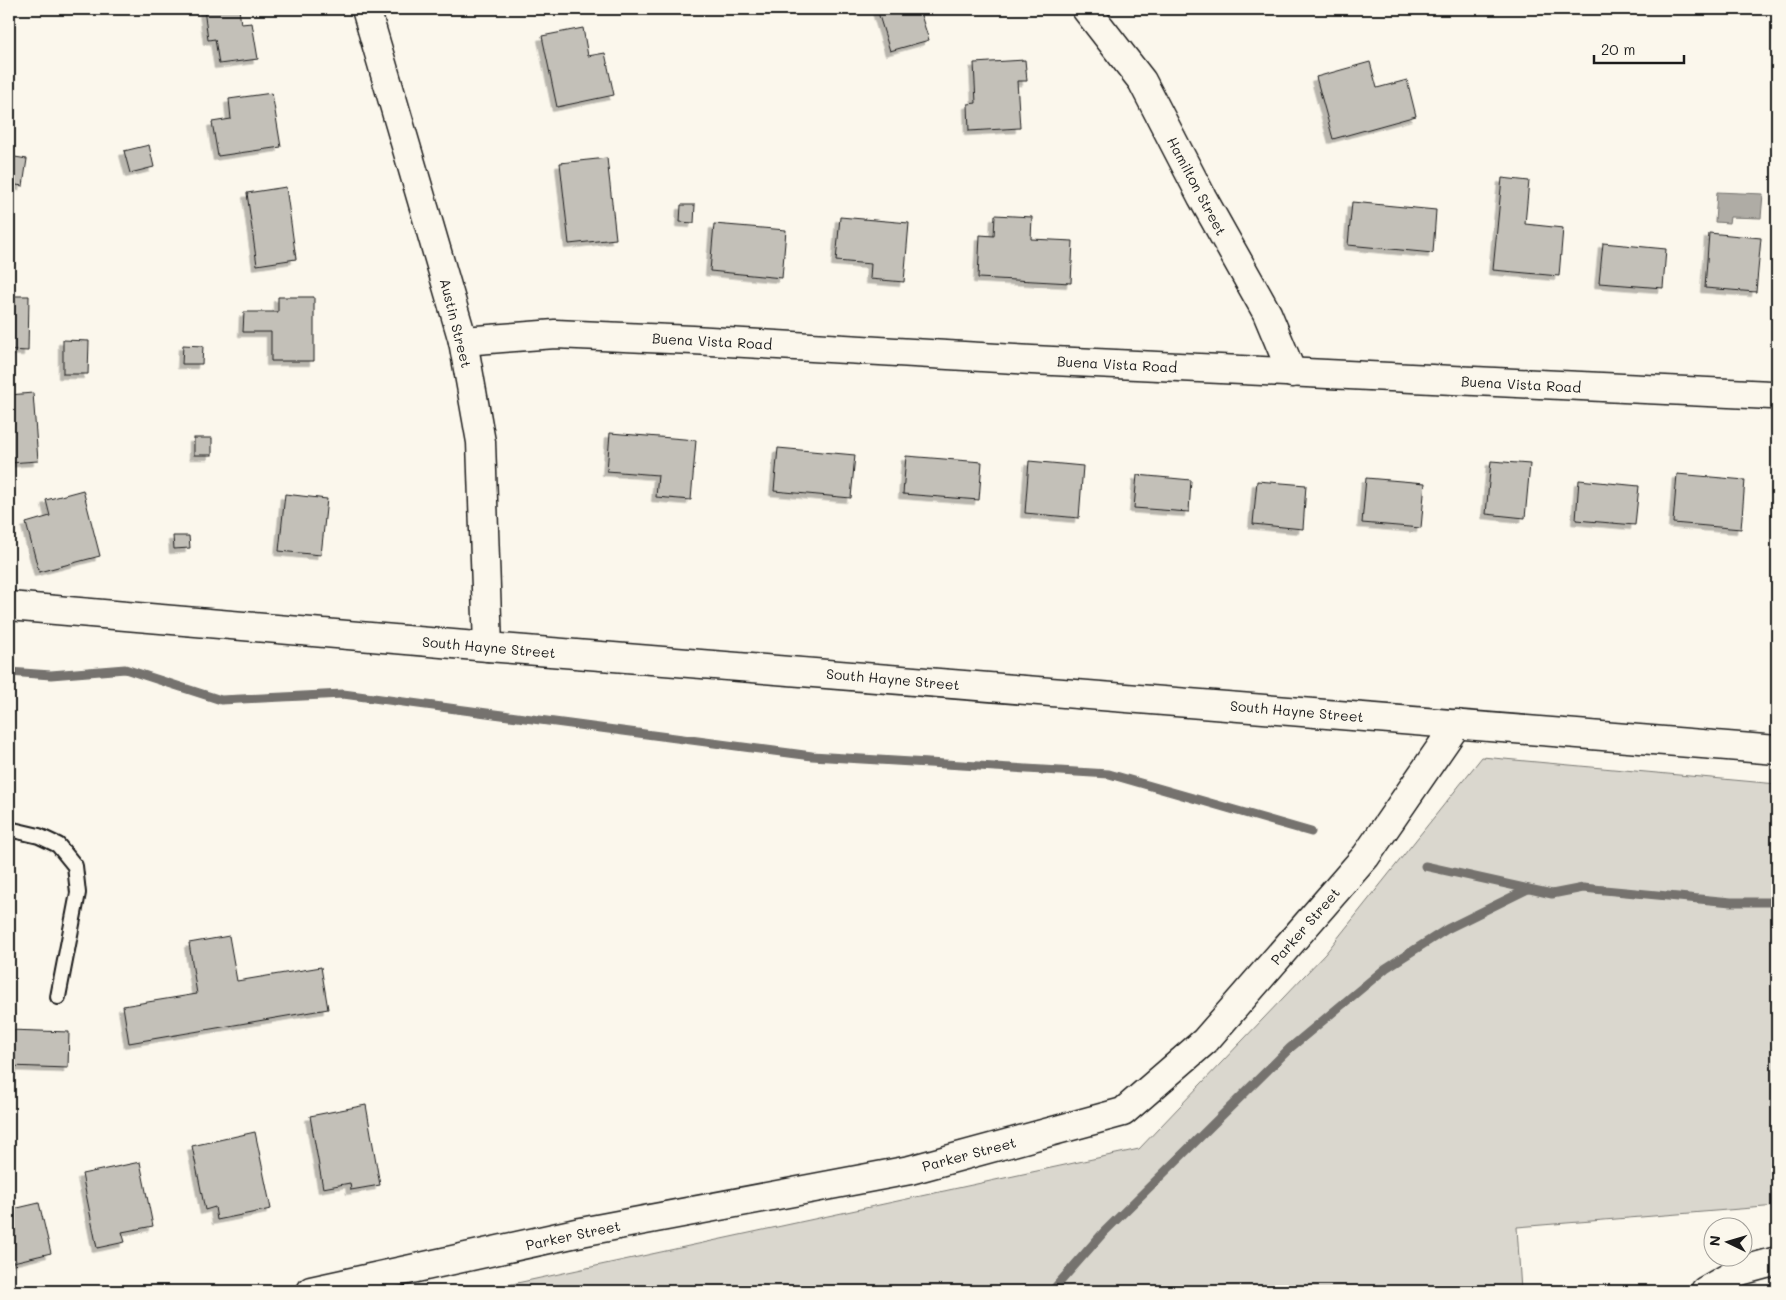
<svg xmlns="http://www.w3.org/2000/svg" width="1786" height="1300" font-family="Mali,sans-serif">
<defs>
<filter id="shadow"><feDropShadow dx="-4.5" dy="4.5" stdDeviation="0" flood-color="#0004"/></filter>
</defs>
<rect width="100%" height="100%" fill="#fbf7ec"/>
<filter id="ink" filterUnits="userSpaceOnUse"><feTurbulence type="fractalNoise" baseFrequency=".02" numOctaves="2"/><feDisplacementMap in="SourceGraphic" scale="10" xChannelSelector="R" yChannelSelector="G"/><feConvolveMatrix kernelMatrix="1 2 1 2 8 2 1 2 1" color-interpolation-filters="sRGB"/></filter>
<g filter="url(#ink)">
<!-- green -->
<path fill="#dad7ce" stroke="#7b7a75" d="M1482,757L1777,784V1206L1517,1227L1521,1291H480L1139,1149L1325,954Z"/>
<!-- water -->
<path fill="#afaca5" stroke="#74726e" d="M1717,192L1763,194L1761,218L1730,217L1729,223L1715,222Z"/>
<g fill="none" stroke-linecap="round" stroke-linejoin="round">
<!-- stream -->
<g stroke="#74726e" stroke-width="9">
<path d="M9,672L51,675L125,669L221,700L343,694L812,756L1109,774L1311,832"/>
<path d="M1425,866L1552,894L1583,888L1731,902H1777"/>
<path d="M1052,1291L1103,1233L1290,1048L1386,968L1447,929L1528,889"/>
</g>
</g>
<!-- building -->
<g fill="#c3c0b8" stroke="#1c1c1c" filter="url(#shadow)">
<path d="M204,9H239L241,24L252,23L258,59L219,64L215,39L208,40Z"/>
<path d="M877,9H919L929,40L890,51Z"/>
<path d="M583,28L588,56L605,53L614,95L557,107L542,36Z"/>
<path d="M1025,60L1027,81H1017L1020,128L969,131L968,104L976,103L974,63Z"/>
<path d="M1370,62L1377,88L1407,80L1416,116L1333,139L1316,77Z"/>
<path d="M272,93L281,147L218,156L212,122L231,119L229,99Z"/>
<path d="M149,145L154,167L130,173L124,151Z"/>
<path d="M9,156L27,159L23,186L9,184Z"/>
<path d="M607,158L616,239L569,244L560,163Z"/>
<path d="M1502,178L1529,181L1525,224L1563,228L1559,276L1493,270Z"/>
<path d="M286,187L296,259L257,265L247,193Z"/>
<path d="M1352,202L1436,210L1433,253L1348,245Z"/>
<path d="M681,205H695L694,223L680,222Z"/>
<path d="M995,215L1032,217L1031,239L1073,241L1071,283L978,278L980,235L994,236Z"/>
<path d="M840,217L909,223L904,282L870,279L871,264L836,261Z"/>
<path d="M714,224L786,230L782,278L710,271Z"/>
<path d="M1709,233L1761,238L1756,292L1705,288Z"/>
<path d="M1603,243L1666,249L1663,288L1599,283Z"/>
<path d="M9,296H29L28,351L9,350Z"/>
<path d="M278,297H314V361H271V332H243L244,312H278Z"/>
<path d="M63,340L89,341L88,374H63Z"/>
<path d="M183,345L203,346L202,364H182Z"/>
<path d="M33,393L38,461L9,463V395Z"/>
<path d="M610,433L696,440L691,500L656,497L658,475L607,471Z"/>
<rect x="194" y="438" width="18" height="17"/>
<path d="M778,448L855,455L851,498L774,491Z"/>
<path d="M906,456L982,462L979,500L903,494Z"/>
<path d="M1029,461L1083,466L1079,518L1025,513Z"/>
<path d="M1491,461L1530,464L1525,518L1486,514Z"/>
<path d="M1677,474L1745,480L1741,529L1673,523Z"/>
<path d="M1137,475L1191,480L1189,512L1134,508Z"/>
<path d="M1366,478L1425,483L1421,528L1362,523Z"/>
<path d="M1579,480L1639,486L1635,525L1576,520Z"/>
<path d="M1257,481L1306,485L1303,529L1253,524Z"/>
<path d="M83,490L100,556L39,572L26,523L50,516L46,500Z"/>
<path d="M285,494L327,499L321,555L279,551Z"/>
<path d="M173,536H189L190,548L174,549Z"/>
<path d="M229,936L237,981L321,967L328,1009L129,1043L123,1006L197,994L189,943Z"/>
<path d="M9,1030L69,1032L68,1068L9,1066Z"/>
<path d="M366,1105L380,1185L351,1190L350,1183L323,1188L310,1116Z"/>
<path d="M255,1132L271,1209L217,1220L215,1207L205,1210L192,1146Z"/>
<path d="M140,1162L153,1226L122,1232L125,1242L97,1248L82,1174Z"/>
<path d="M39,1203L51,1253L9,1263V1210Z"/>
</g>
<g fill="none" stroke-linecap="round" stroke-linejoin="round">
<!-- lane casing -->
<g stroke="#1c1c1c" stroke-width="18">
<path id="lane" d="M9,829L39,836L58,845L75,866L78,893L58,997"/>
</g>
<!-- street casing -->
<g stroke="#1c1c1c" stroke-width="31">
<g id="street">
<path d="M366,9L463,341L481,442L488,647"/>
<path d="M1086,9L1142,81L1202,197L1267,313L1292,373"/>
<path d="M463,341L555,334L693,340L1032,360L1771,395"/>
<path d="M311,1291L581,1232L910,1170L1123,1112L1205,1041L1366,856L1457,724"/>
<path d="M1705,1291L1740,1271L1777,1261"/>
</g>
</g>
<!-- primary casing -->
<g stroke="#1c1c1c" stroke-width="31">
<path id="primary" d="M9,606L488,647L1777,750"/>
</g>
<!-- lane -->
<use href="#lane" stroke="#fbf7ec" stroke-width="14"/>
<!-- street -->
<use href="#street" stroke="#fbf7ec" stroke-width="28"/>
<!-- primary -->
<use href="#primary" stroke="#fbf7ec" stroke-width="28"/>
</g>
</g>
<g text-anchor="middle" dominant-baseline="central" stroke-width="5" stroke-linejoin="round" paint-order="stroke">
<!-- street labels -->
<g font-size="14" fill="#1c1c1c" stroke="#fbf7ec">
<text transform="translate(1197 186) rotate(62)">Hamilton Street</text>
<text transform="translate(456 323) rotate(76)">Austin Street</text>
<text transform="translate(712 341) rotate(3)">Buena Vista Road</text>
<text transform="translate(1117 364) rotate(3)">Buena Vista Road</text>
<text transform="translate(1521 384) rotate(3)">Buena Vista Road</text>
<text transform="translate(489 647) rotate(5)">South Hayne Street</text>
<text transform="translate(893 679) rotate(5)">South Hayne Street</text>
<text transform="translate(1297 711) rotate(5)">South Hayne Street</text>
<text transform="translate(1305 926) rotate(-49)">Parker Street</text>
<text transform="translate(969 1154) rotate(-15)">Parker Street</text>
<text transform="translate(573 1235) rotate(-12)">Parker Street</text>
</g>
</g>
<!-- margin -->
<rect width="1786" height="1300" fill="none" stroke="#fbf7ec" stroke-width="30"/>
<rect x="15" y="15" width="1756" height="1270" fill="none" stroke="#1c1c1c" stroke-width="2" filter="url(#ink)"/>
<!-- north arrow -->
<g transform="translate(1728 1242) rotate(275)"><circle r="24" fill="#fbf7ec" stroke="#a29f99"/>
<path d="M0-4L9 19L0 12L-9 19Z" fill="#1c1c1c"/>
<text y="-8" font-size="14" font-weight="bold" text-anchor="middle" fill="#1c1c1c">N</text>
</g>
<!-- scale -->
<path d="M1594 55v8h90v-8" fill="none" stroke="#1c1c1c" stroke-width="2.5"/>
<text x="1601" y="55" font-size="15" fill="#1c1c1c" stroke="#fbf7ec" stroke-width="4" paint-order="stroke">20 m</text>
</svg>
